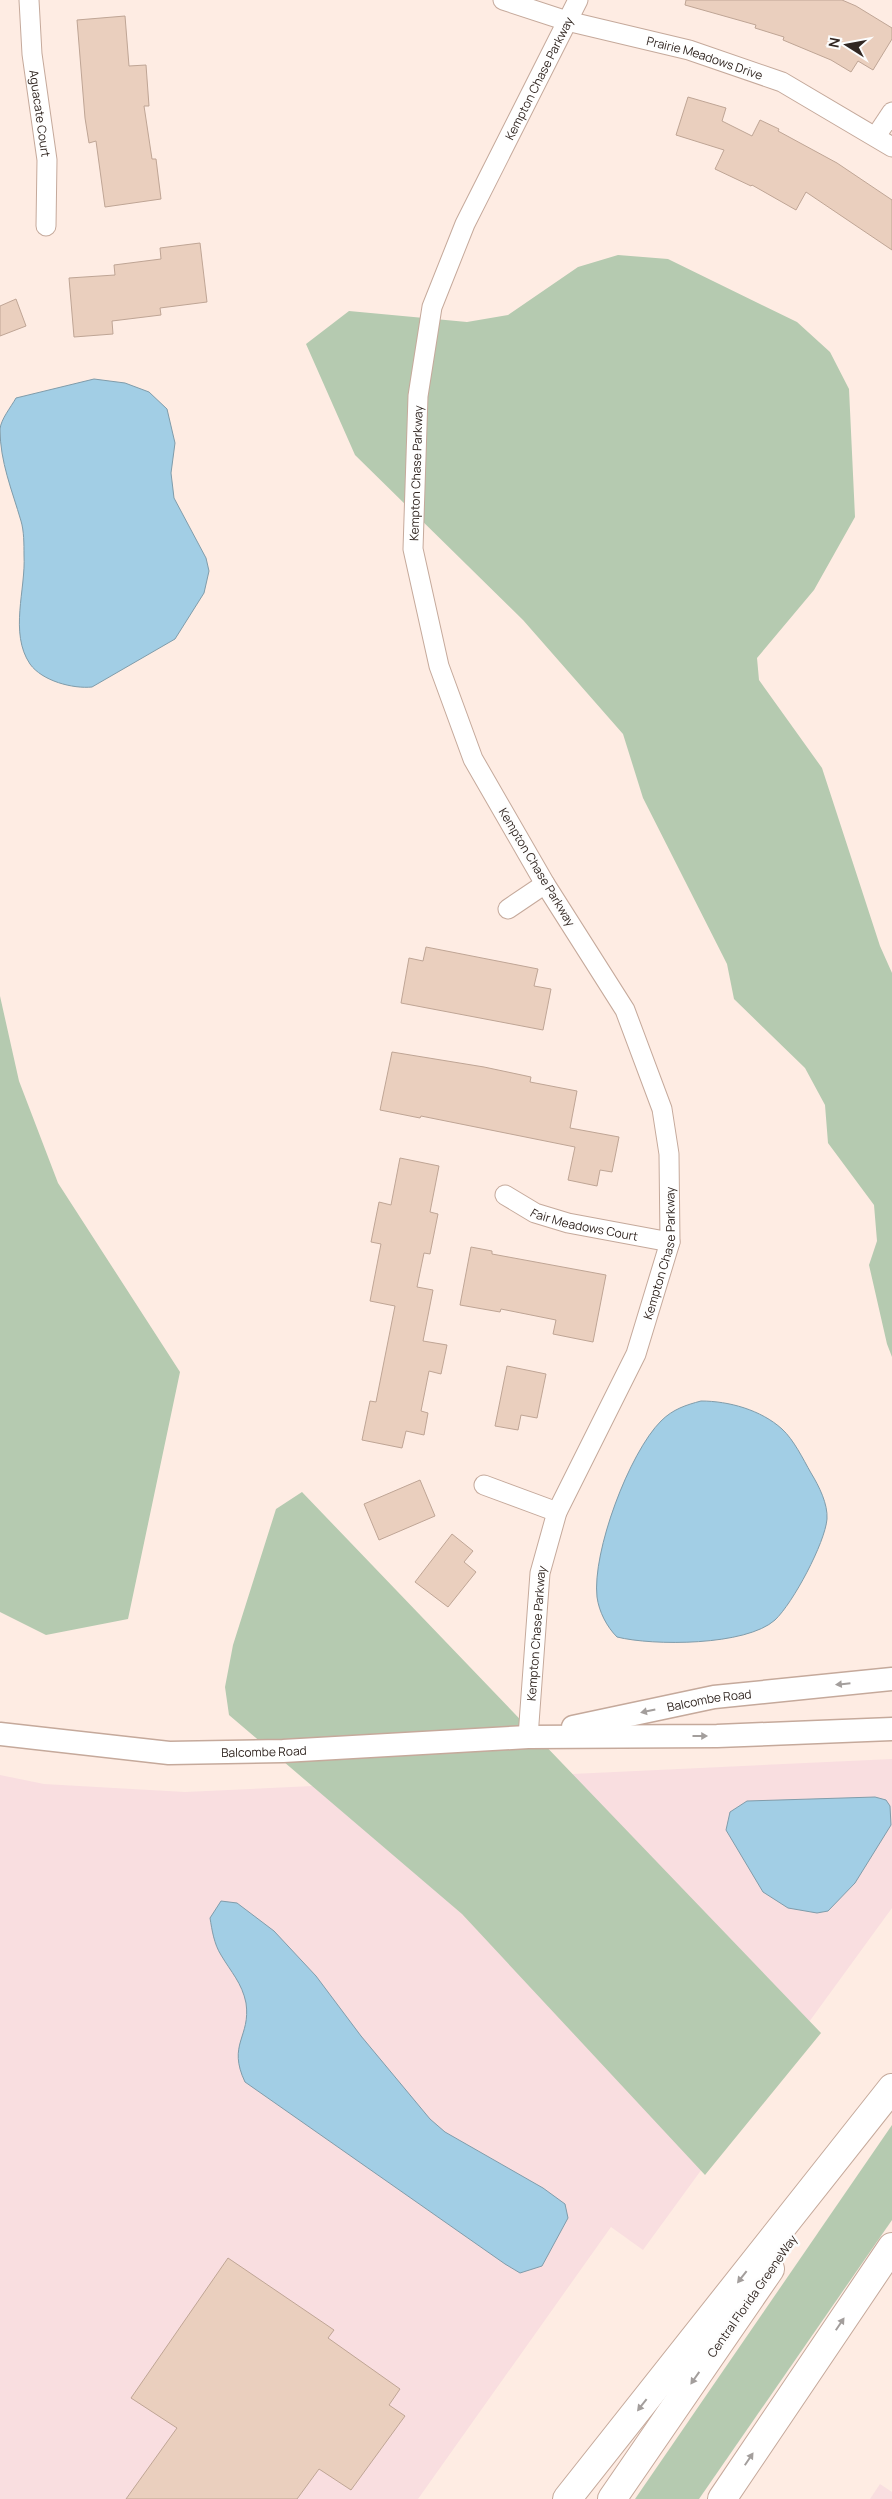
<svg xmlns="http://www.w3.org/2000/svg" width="892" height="2499" font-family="Manrope,sans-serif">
<rect width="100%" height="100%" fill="#feece3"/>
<!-- commercial -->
<g fill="#f9dee0">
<path d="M892,1759V1908L643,2250L611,2227L418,2499H0V1775L44,1784L185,1792Z"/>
<path d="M880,2484L892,2492V2499H870Z"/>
</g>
<!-- green -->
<g fill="#b5cab0">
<path d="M618,255L668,259L797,322L830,352L849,389L855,517L814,590L757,658L759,680L822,768L880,946L892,973V1357L887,1344L869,1265L877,1241L874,1205L828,1143L825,1105L805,1068L734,999L727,964L643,798L623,734L523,620L355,455L306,344L349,311L467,322L508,315L578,267Z"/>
<path d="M0,996L19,1081L58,1183L180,1372L128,1619L46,1635L0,1612Z"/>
<path d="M302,1492L821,2033L705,2175L462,1914L229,1715L225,1687L233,1645L276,1509Z"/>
<path d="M892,2125V2220L699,2499H635Z"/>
</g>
<!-- water -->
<g fill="#a2cee5" stroke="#809caa">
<path d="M94,379L125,383L149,392L167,409L175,443L171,473L174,498L206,558L209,571L204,593L175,639L92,687C73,689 42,681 30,664C9,633 26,589 24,555C24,544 24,531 21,521C12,490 0,462 0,429C1,419 11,407 16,398Z"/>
<path d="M701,1401C729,1401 761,1410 782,1429C794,1440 803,1459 811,1473C819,1486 828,1504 827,1519C825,1543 793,1603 775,1620C746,1646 653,1646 617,1637C607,1627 599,1612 597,1597C592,1552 629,1453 661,1421C673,1409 686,1405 701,1401Z"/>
<path d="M875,1797L886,1800L890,1806L891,1825L855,1883L828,1911L817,1913L788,1908L763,1892L726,1830L730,1812L747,1801Z"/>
<path d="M221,1901L237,1903L274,1931L316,1976L361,2036L430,2119L445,2132L543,2188L565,2204L568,2218L542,2266L520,2273L505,2264L245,2082C227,2044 251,2037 246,2003C242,1983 231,1972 221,1955C214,1944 212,1930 210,1918Z"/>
</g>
<!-- building -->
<g fill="#eacfbe" stroke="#bfa595">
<path d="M686,0H842L856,6L892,28V39L873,70L858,61L851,72L831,60L783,40L784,37L755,28L756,25L685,5Z"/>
<path d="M125,16L129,66L146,65L149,106H144L152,159H156L161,199L105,207L96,141L89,143L85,118L77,20Z"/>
<path d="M688,97L726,108L722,121L752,136L760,120L779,129L778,131L837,163L892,200V250L806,192L796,210L752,185L751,186L715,169L724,150L676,135Z"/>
<path d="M200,243L207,302L160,308L161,315L112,321L113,334L74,337L69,278L115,275L114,265L161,259L160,248Z"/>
<path d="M16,299L26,326L0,336V306Z"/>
<path d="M426,947L538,969L534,986L551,989L543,1030L401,1003L409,958L423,961Z"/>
<path d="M392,1052L484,1067L531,1077L530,1082L577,1091L570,1128L619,1137L612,1172L600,1170L597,1186L568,1180L575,1147L421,1116L420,1118L380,1110Z"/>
<path d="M400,1158L439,1166L430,1212L438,1214L430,1254L424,1253L417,1287L433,1290L423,1341L447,1345L441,1374L429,1371L421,1411L428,1413L424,1435L406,1431L402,1448L362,1440L370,1401L376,1402L395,1306L370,1301L381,1244L371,1242L379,1202L391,1205Z"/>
<path d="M471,1247L492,1251V1254L606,1275L593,1342L553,1334L556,1320L501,1309L500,1312L460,1305Z"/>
<path d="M507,1366L546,1374L537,1418L521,1415L518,1430L495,1426Z"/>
<path d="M420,1480L435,1516L379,1540L364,1504Z"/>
<path d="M452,1534L473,1551L464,1562L476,1572L448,1607L415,1582Z"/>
<path d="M228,2258L334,2330L328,2338L400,2389L389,2405L405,2416L351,2490L319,2469L297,2499H126L177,2428L131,2398Z"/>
</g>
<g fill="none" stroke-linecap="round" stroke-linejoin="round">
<!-- minor casing -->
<g stroke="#c5a99b" stroke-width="21">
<g id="minor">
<path id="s1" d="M29,0L32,54L47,160L46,226"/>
<path id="s2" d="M503,0L567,21L689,50L782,82L892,147"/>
<path d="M876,136L892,112"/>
<path d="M508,909L545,884"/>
<path id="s3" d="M505,1195L535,1213L568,1223L670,1242"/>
<path d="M484,1485L557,1512"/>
<path id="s4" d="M528,1737L540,1573L557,1512L636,1354L670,1242L669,1154L662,1109L625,1010L545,884L473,759L439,666L413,549L418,396L432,307L465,224L578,0"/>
</g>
</g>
<!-- tertiary casing -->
<g stroke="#c5a99b" stroke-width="25">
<g id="tertiary">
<path id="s5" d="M573,1727L714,1697L892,1679"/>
<path id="s6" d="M0,1734L169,1753L283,1751L528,1737L717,1736L892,1729"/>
</g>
</g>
<!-- motorway casing -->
<g stroke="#c5a99b" stroke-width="30">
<g id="motorway">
<path d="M567,2499L892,2088"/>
<path d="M612,2499L770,2269"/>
<path d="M722,2499L892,2247"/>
</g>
</g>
<!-- minor -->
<use href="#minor" stroke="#fff" stroke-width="19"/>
<!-- tertiary -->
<use href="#tertiary" stroke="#fff" stroke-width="22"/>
<!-- motorway -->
<use href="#motorway" stroke="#fff" stroke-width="28"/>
</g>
<!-- one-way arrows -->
<defs><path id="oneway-solid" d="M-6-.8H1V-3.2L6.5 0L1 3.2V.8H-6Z" transform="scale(1.25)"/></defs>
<g fill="#a39e9c">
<use href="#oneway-solid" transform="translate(843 1684) rotate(174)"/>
<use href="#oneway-solid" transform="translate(648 1711) rotate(168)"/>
<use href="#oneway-solid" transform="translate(700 1736)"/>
<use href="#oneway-solid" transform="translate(742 2277) rotate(128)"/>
<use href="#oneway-solid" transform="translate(840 2324) rotate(-56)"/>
<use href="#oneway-solid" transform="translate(695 2378) rotate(125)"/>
<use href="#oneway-solid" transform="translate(642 2405) rotate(128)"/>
<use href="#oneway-solid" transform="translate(749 2459) rotate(-56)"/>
</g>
<g text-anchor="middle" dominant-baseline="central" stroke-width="5" stroke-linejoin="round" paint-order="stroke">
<!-- street labels -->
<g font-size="12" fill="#322722" stroke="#fdfdfd">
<text stroke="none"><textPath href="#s2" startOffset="210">Prairie Meadows Drive</textPath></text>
<text stroke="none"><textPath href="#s4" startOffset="1769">Kempton Chase Parkway</textPath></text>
<text stroke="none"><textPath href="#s1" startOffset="114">Aguacate Court</textPath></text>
<text stroke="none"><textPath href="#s4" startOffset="1349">Kempton Chase Parkway</textPath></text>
<text transform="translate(537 867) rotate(59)">Kempton Chase Parkway</text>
<text stroke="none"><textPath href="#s3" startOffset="86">Fair Meadows Court</textPath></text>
<text stroke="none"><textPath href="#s4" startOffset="509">Kempton Chase Parkway</textPath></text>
<text stroke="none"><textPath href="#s4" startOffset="104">Kempton Chase Parkway</textPath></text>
<text stroke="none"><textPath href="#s5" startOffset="139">Balcombe Road</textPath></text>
<text stroke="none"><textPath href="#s6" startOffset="265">Balcombe Road</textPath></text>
<text transform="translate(752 2296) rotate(-55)">Central Florida GreeneWay</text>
</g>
</g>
<!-- north arrow -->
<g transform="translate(847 45) rotate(281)" stroke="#fdfdfd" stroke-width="4" paint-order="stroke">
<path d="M0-4L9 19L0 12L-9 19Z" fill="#322722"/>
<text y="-8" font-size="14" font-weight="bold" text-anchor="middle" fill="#322722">N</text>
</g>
</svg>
